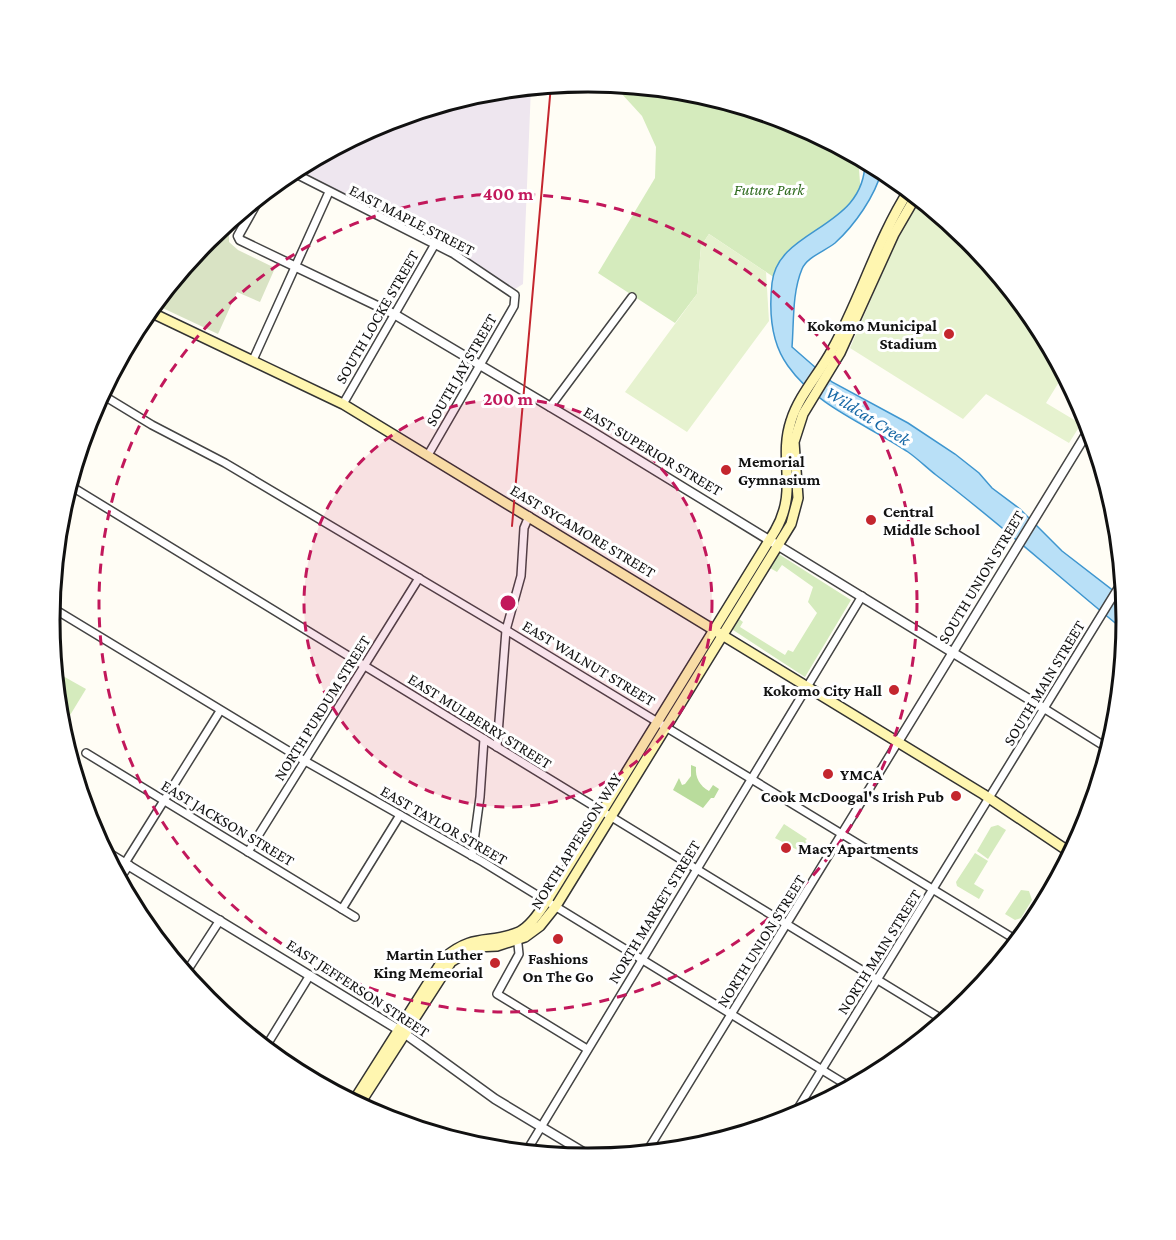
<svg xmlns="http://www.w3.org/2000/svg" width="1176" height="1240" font-family="'Crimson Pro',serif">
<rect width="100%" height="100%" fill="#fffdf5"/>
<!-- industrial -->
<path fill="#eee6ef" d="M531,87L523,284L515,289L436,240L325,186L296,168L382,122L483,92Z"/>
<!-- green -->
<g fill="#d5ebbd" fill-rule="evenodd">
<path d="M626,85L693,92L794,123L858,157L861,195L781,282L709,234L701,246L697,294L675,323L598,273L655,178L656,147L642,116L621,93Z"/>
<path d="M777,553L851,600L805,677L730,628ZM782,565L813,587L808,602L817,613L793,652L788,650L785,655L740,627L743,622L739,619L770,568L777,572Z"/>
<path d="M54,671L86,689L61,730L60,725Z"/>
<path d="M784,824L807,839L805,841L809,844L803,853L775,838Z"/>
<path d="M998,825L1006,830L988,859L977,851L991,827Z"/>
<path d="M975,853L988,861L974,884L984,890L979,899L957,886L956,882Z"/>
<path d="M1021,890L1029,891L1032,900L1021,918L1015,920L1005,914Z"/>
</g>
<!-- forest -->
<path fill="#b9dc9c" d="M691,765L696,767C695,778 700,786 709,791L713,785L719,789L714,798H711L703,808L673,790L679,778L682,785L685,784L691,776Z"/>
<!-- cemetery -->
<path fill="#d9e3c4" d="M245,208L229,231V242L238,250L275,268L260,302L237,292L218,334L154,304L207,239Z"/>
<!-- pitch -->
<g fill="#e6f2cf">
<path d="M916,204C981,234 1031,312 1064,374L1046,403L1081,424L1069,443L986,394L963,419L850,348L901,230Z"/>
<path d="M709,234L766,272L769,321L687,432L625,392L697,294L701,246Z"/>
</g>
<!-- water -->
<path fill="#b9e0f7" stroke="#3f96cf" stroke-width="1.5" d="M865,160L882,170C875,196 855,225 835,243C825,251 807,257 802,269C792,293 794,322 792,347L832,382L908,423L955,454L979,473L992,488L1020,509L1062,551L1124,599L1125,631C1062,580 1002,525 936,475C927,468 918,459 908,452C868,425 817,407 788,366C771,343 769,311 772,283C778,227 866,230 865,160Z"/>
<g fill="none" stroke-linecap="round" stroke-linejoin="round">
<!-- minor casing -->
<g stroke="#444" stroke-width="10">
<g id="minor">
<path d="M290,171L454,254L515,295L514,306L428,455"/>
<path d="M253,360L329,192"/>
<path d="M101,394L152,425L225,463L506,630L1018,941"/>
<path d="M343,404L435,244"/>
<path d="M550,407L632,297"/>
<path d="M69,485L945,1021"/>
<path d="M51,607L305,761L483,862L850,1087"/>
<path d="M1045,709L1109,749"/>
<path d="M497,747L506,630L521,576L524,528L529,516"/>
<path d="M86,753L355,917"/>
<path d="M248,852L419,578"/>
<path d="M472,856L480,797L484,739"/>
<path d="M125,863L220,711"/>
<path d="M119,880L129,865"/>
<path d="M342,909L400,815"/>
<path d="M517,935L519,954L497,994L587,1049"/>
<path d="M185,974L220,920"/>
<path d="M265,1048L310,975"/>
<path d="M792,1118L1123,580"/>
<path d="M526,1152L862,596"/>
<path d="M646,1153L898,742"/>
</g>
</g>
<!-- tertiary casing -->
<g stroke="#444" stroke-width="11">
<g id="tertiary">
<path d="M261,195L238,236L240,240L394,314L591,431L1045,709"/>
<path d="M898,742L1090,428"/>
<path d="M103,850L404,1033L495,1099L593,1158"/>
</g>
</g>
<!-- secondary casing -->
<g stroke="#333" stroke-width="12">
<g id="secondary">
<path d="M148,311L343,404L983,794L1071,853"/>
<path d="M353,1102L444,958C475,932 489,945 519,932C531,926 540,911 547,901L775,531C799,490 778,460 791,421C799,395 820,373 832,350C861,298 877,240 909,190"/>
<path d="M359,1105L451,962L475,947L497,946L525,937L540,926L556,906L791,524L798,498L794,442L803,414L840,353L894,234L916,196"/>
</g>
</g>
<!-- minor -->
<use href="#minor" stroke="#fff" stroke-width="7"/>
<!-- tertiary -->
<use href="#tertiary" stroke="#fff" stroke-width="8"/>
<!-- secondary -->
<use href="#secondary" stroke="#fff6b0" stroke-width="9"/>
<!-- rail -->
<path stroke="#c4262e" stroke-width="2" d="M512,526L551,85"/>
</g>
<!-- distance rings -->
<circle cx="508" cy="603" r="204" fill="#c2185b" fill-opacity=".12"/>
<g fill="none" stroke="#c2185b" stroke-width="3" stroke-dasharray="10 8">
<circle cx="508" cy="603" r="204"/>
<circle cx="508" cy="603" r="409"/>
</g>
<!-- markers -->
<g fill="#c4262e" stroke="#fff" stroke-width="2">
<circle cx="949" cy="334" r="6"/>
<circle cx="726" cy="470" r="6"/>
<circle cx="871" cy="520" r="6"/>
<circle cx="894" cy="690" r="6"/>
<circle cx="828" cy="774" r="6"/>
<circle cx="956" cy="796" r="6"/>
<circle cx="786" cy="848" r="6"/>
<circle cx="558" cy="939" r="6"/>
<circle cx="495" cy="963" r="6"/>
</g>
<g text-anchor="middle" dominant-baseline="central" stroke-width="6" stroke-linejoin="round" paint-order="stroke">
<!-- park labels -->
<g font-size="16" font-style="italic" fill="#2f6b1f" stroke="#fff">
<text x="769" y="189">Future Park</text>
</g>
<!-- street labels -->
<g font-size="16" fill="#111" stroke="#fff">
<text transform="translate(412 220) rotate(27)">EAST MAPLE STREET</text>
<text transform="translate(377 317) rotate(-60)">SOUTH LOCKE STREET</text>
<text transform="translate(461 370) rotate(-60)">SOUTH JAY STREET</text>
<text transform="translate(653 451) rotate(31)">EAST SUPERIOR STREET</text>
<text transform="translate(583 531) rotate(31)">EAST SYCAMORE STREET</text>
<text transform="translate(981 577) rotate(-59)">SOUTH UNION STREET</text>
<text transform="translate(589 663) rotate(31)">EAST WALNUT STREET</text>
<text transform="translate(1044 683) rotate(-59)">SOUTH MAIN STREET</text>
<text transform="translate(322 708) rotate(-58)">NORTH PURDUM STREET</text>
<text transform="translate(480 721) rotate(32)">EAST MULBERRY STREET</text>
<text transform="translate(228 823) rotate(31)">EAST JACKSON STREET</text>
<text transform="translate(444 825) rotate(30)">EAST TAYLOR STREET</text>
<text transform="translate(576 841) rotate(-58)">NORTH APPERSON WAY</text>
<text transform="translate(654 912) rotate(-59)">NORTH MARKET STREET</text>
<text transform="translate(761 941) rotate(-58)">NORTH UNION STREET</text>
<text transform="translate(879 952) rotate(-58)">NORTH MAIN STREET</text>
<text transform="translate(358 988) rotate(33)">EAST JEFFERSON STREET</text>
</g>
<!-- poi labels -->
<g font-size="16" font-weight="bold" fill="#111" stroke="#fff" text-anchor="end">
<text x="937" y="325">Kokomo Municipal<tspan x="937" dy="18">Stadium</tspan></text>
<text x="738" y="461" text-anchor="start">Memorial<tspan x="738" dy="18">Gymnasium</tspan></text>
<text x="883" y="511" text-anchor="start">Central<tspan x="883" dy="18">Middle School</tspan></text>
<text x="882" y="690">Kokomo City Hall</text>
<text x="840" y="774" text-anchor="start">YMCA</text>
<text x="944" y="796">Cook McDoogal's Irish Pub</text>
<text x="798" y="848" text-anchor="start">Macy Apartments</text>
<text x="483" y="954">Martin Luther<tspan x="483" dy="18">King Memeorial</tspan></text>
<text x="558" y="958" text-anchor="middle">Fashions<tspan x="558" dy="18">On The Go</tspan></text>
</g>
<!-- water labels -->
<g font-size="18" font-style="italic" fill="#1768a6" stroke="#fff">
<text transform="translate(868 416) rotate(32)">Wildcat Creek</text>
</g>
</g>
<!-- crop -->
<path d="M0 0H1176V1240H0ZM60 620a528 528 0 1 1 1056 0a528 528 0 1 1-1056 0Z" fill="#fff" fill-rule="evenodd"/>
<path fill="none" stroke="#111" stroke-width="3" d="M60 620a528 528 0 1 1 1056 0a528 528 0 1 1-1056 0Z"/>
<circle cx="508" cy="603" r="9" fill="#c2185b" stroke="#fff" stroke-width="3"/>
<g font-size="18" text-anchor="middle" font-weight="bold" fill="#c2185b" stroke="#fff" stroke-width="6" stroke-linejoin="round" paint-order="stroke">
<text x="508" y="200">400 m</text>
<text x="508" y="405">200 m</text>
</g>
</svg>
